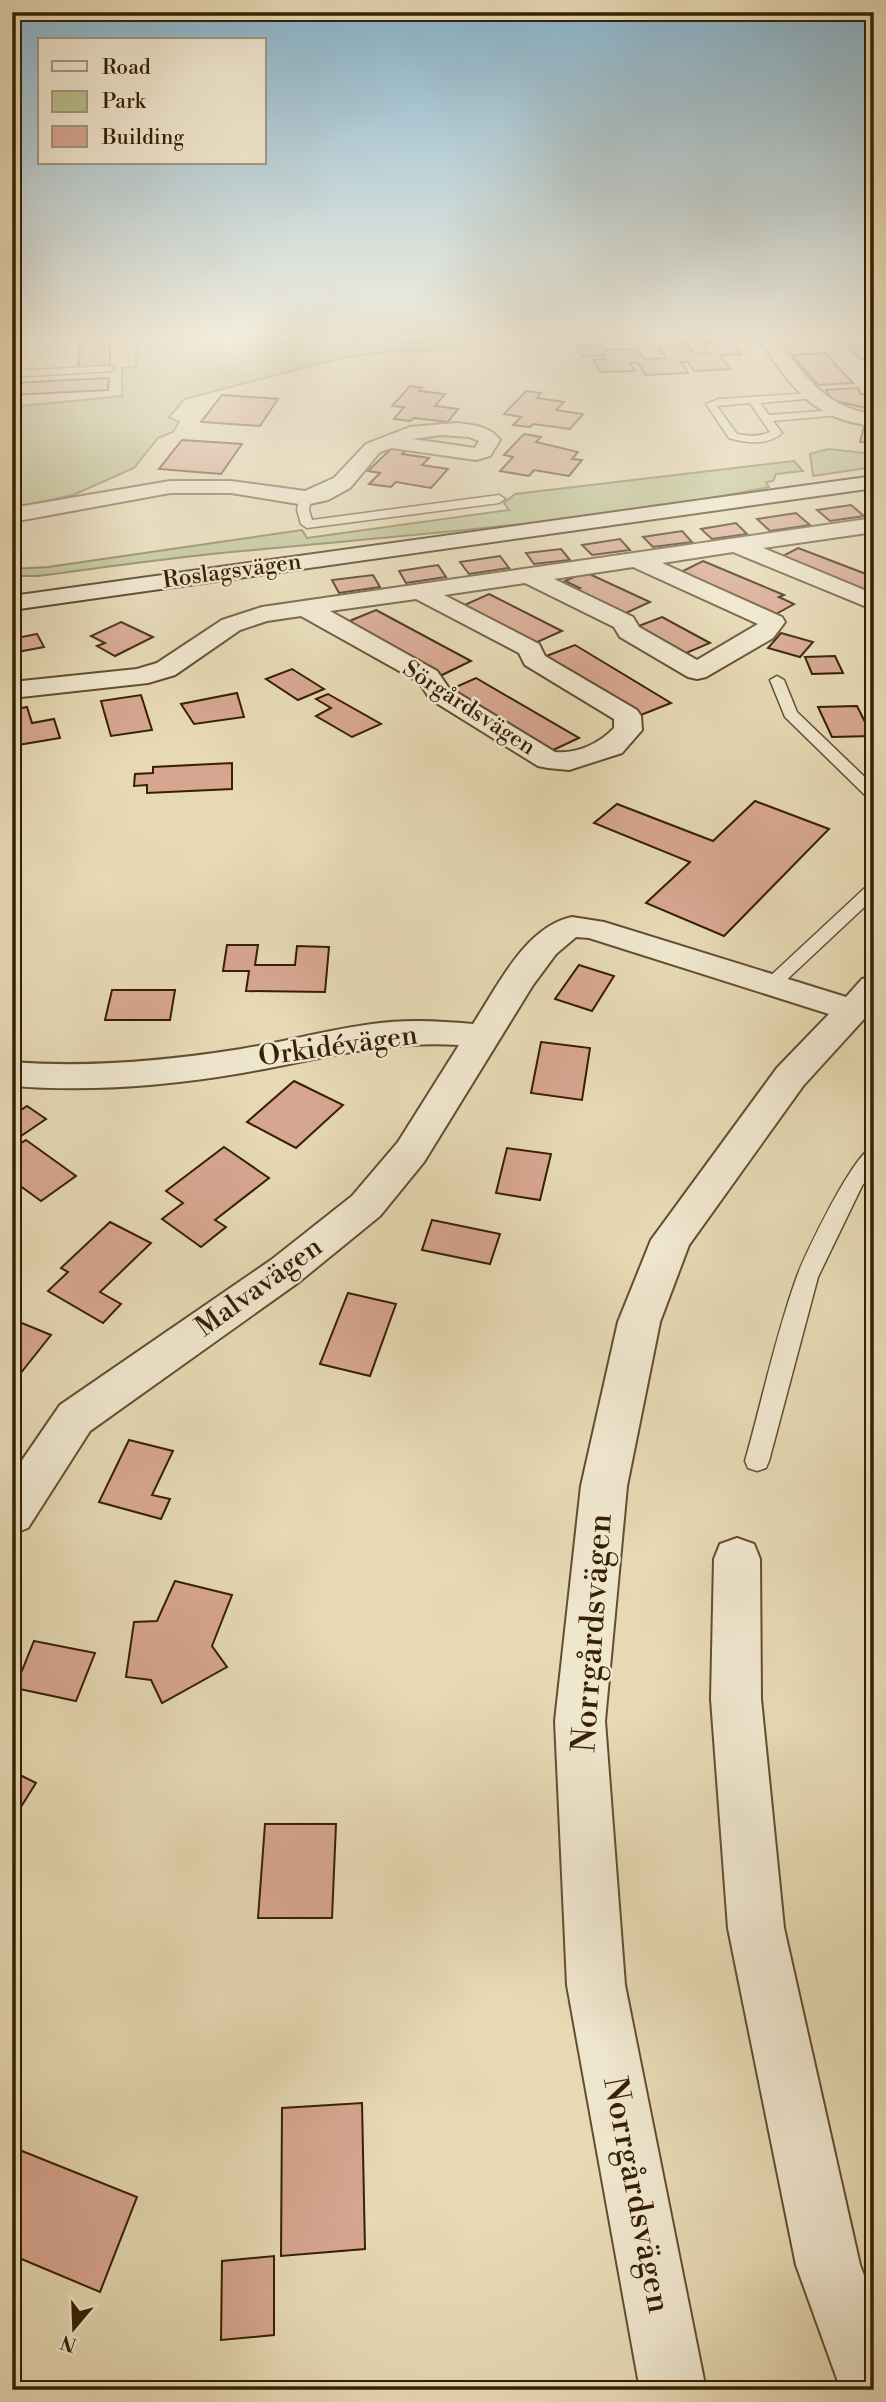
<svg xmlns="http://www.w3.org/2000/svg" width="886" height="2402" font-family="'Libre Bodoni',serif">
<rect width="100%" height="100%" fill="#e6d9b4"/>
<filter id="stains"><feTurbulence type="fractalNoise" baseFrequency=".00286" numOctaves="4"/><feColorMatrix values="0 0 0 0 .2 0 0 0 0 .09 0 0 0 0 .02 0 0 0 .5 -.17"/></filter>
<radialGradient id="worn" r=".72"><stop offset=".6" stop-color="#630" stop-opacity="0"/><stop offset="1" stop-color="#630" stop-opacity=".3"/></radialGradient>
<!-- green -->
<g fill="#b7bf8b" stroke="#776f48" stroke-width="2">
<path d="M136,336H552L557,343L377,353L341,358L185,399L169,417L179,422L173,432L158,438L134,468L73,495L12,509V407L122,396V368L136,366Z"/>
<path d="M828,449L874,454V467L813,476L810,454Z"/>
<path d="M794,461L803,471L776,474L773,481L766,482L769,487C596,522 418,534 243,551C174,557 106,567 38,576H12V569L48,567L302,530L307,538L509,510L504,503L515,494Z"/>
</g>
<!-- building -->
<g fill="#d7a691" stroke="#371f04" stroke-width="2">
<path d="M80,336H110V366L79,368Z"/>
<path d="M675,341L687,343L695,354L709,353L702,343L732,342L741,354L720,355L730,369L694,371L688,362H681L688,373L645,375L638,363H630L635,371L600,372L593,360L606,359L604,355L582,356L576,346L601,344L604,350L637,349L644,359L666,358L658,347L679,346Z"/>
<path d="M874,345V358L860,359L849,347Z"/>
<path d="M825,353L853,383L818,385L792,355Z"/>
<path d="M109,378L108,390L12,395V383Z"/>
<path d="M410,386L422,388L419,391L445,394L435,406L458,409L448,422L414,418L410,421L394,419L404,407L392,406Z"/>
<path d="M858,388L861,394L874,396V410L832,400L826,390Z"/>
<path d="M526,391L541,393L537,398L564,402L556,410L583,414L570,429L533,424L530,427L513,425L521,417L504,414Z"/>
<path d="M222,395L278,399L260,426L201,422Z"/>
<path d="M865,423L874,424V443L860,442Z"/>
<path d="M524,434L541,437L536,442L578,452L572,459L582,460L569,476L534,470L529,476L500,471L513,457L504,455Z"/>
<path d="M182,440L242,444L221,474L159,469Z"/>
<path d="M394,446L408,448L402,454L429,458L422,465L448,469L431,488L396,482L391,487L369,484L380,473L368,471Z"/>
<path d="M851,505L864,516L830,521L817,510Z"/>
<path d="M796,513L810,525L770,531L757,519Z"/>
<path d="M736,523L747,534L712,539L701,529Z"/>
<path d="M682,531L692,542L653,547L643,537Z"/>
<path d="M620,539L630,550L592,555L582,545Z"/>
<path d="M798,548L874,577V595L779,558Z"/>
<path d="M561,549L570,560L534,564L526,553Z"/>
<path d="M500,556L509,568L469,574L460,562Z"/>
<path d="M703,561L784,595L779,597L794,604L776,614L679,573Z"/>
<path d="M438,565L446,577L406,583L399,571Z"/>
<path d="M585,572L650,602L624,614L575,591L580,588L565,581Z"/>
<path d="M373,575L380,587L339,593L332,580Z"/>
<path d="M489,594L562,631L533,644L460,607Z"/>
<path d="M376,610L471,661L442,675L347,622Z"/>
<path d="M662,617L710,643L684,654L636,627Z"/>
<path d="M121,622L153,637L115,656L97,646L105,643L91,636Z"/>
<path d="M781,633L813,642L800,657L768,648Z"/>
<path d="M37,634L44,647L12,653V639Z"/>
<path d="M575,645L671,703L636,717L541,658Z"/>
<path d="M835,656L843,673L812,674L805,657Z"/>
<path d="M292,669L324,689L298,700L266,679Z"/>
<path d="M476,678L579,738L549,752L447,691Z"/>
<path d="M237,693L244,717L194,724L181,704Z"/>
<path d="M328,694L381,724L352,737L316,716L331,708L316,699Z"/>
<path d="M141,695L152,730L111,736L101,701Z"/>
<path d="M857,706L872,736L832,737L818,707Z"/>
<path d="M27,707L32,723L54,719L60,738L12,746V710Z"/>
<path d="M232,763V789L147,793V785L134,786L135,774L153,773V767Z"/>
<path d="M755,801L829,829L724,936L646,903L690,862L594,823L617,804L713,841Z"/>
<path d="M227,945H258L255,965H295L297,946L329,947L325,992L246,991L249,971H223Z"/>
<path d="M579,965L614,976L592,1011L555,999Z"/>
<path d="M112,990H175L170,1020H105Z"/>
<path d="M541,1042L590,1048L582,1100L531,1093Z"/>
<path d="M294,1081L343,1105L296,1148L247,1122Z"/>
<path d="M27,1106L46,1119L18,1138L12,1134V1116Z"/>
<path d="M26,1140L76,1176L41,1201L12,1180V1149Z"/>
<path d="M224,1147L269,1178L215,1220L226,1227L201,1247L162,1219L183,1203L166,1191Z"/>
<path d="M507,1148L551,1154L540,1200L496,1193Z"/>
<path d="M432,1220L500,1234L490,1264L422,1250Z"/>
<path d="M110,1222L151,1243L100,1292L121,1304L103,1323L48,1291L68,1272L61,1268Z"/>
<path d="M348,1293L396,1304L370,1376L320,1364Z"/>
<path d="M12,1319L51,1335L12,1384Z"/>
<path d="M129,1440L173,1451L152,1495L170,1499L161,1519L99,1502Z"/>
<path d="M175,1581L232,1595L212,1646L227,1667L162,1703L151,1680L126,1677L134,1622L157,1621Z"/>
<path d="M34,1641L95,1653L76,1701L15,1688Z"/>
<path d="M12,1771L36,1783L12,1821Z"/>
<path d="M265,1824H336L332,1918H258Z"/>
<path d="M362,2103L365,2249L281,2256L282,2108Z"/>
<path d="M12,2147L137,2197L100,2292L12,2255Z"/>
<path d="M274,2256V2335L221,2340L222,2261Z"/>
</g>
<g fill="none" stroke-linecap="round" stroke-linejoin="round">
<!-- lane casing -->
<g stroke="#634e30" stroke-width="3">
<g id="lane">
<path d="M109,366L113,367V371L12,377V371Z"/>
<path d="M812,393L817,396L816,398L760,403L769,415L835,410L839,411V415L773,421L782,433C768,446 746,443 729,438L706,404L719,399ZM750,403L770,432C759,437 748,436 737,434L717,406Z"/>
<path d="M305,494L311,498L309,510L312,520L499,495L505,499L499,503L307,528L301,524L297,510L299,498Z"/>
<path d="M777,676L784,680L797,712L874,786V800L868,798L785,717L770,680Z"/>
<path d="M874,884V898L779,987H767L764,983L767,979L868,885Z"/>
<path d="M874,1146V1169L862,1186L818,1277L769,1461L766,1468L757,1471L748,1468L745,1461C762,1401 775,1338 796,1279C804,1256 854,1152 874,1146Z"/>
</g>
</g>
<!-- street casing -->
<g stroke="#634e30" stroke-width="4">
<g id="street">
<path d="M762,336H776C801,373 826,409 874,414V426C813,420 791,387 760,340Z"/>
<path d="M457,423C473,425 490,426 500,440L490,456L476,460L392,448L380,452L350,488L328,500L305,505L231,493H170L12,522V508L170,481H231L305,491L334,478L366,444L410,427ZM441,435L469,437L479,441L475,448L412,439Z"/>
<path d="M874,518V532L763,548L874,594V610L733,552L662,563L782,617L785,622L773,638L706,677L697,679L688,677L620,637L614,627L525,583L444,595L539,644L545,656L637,710L641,716L642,730L622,753L569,770L548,768L538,766L430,699L419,682L301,616L267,621L240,630L175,675L148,683L12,698V682L137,669L157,663L222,620L262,607ZM633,567L758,624L697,660L639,627L633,617L554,579ZM416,599L519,653L525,665L614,719V728C599,744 577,754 555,752L448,687L437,671L330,611Z"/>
<path d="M572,917L604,922L846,997L862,979L874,976V1008L803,1086L689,1245L660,1322L627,1486L605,1721L625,1985L706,2390H640L567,1985L555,1721L581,1486L618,1322L651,1240L777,1068L829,1014L589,938L576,937L556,954L533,985L424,1162L380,1216L299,1282L90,1431L28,1528L12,1534V1475L60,1405L271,1260L352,1196L398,1142L459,1045C381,1040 317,1060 242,1073C166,1086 89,1092 12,1086V1062C89,1068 165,1061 241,1049C284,1042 327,1030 372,1024C405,1019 439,1021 473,1024C498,986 525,927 572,917Z"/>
<path d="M737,1538L754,1544L760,1559L761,1699L784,1928L860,2265L874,2301V2390H841L796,2265L728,1928L711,1699L714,1559L720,1544Z"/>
</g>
</g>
<!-- secondary casing -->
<g stroke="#371f04" stroke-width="4">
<path id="secondary" d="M874,476V488L12,610V596Z"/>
</g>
<!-- lane -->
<use href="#lane" fill="#efe6ce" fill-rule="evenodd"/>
<!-- street -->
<use href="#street" fill="#efe6ce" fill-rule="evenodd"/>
<!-- secondary -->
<use href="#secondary" fill="#efe6ce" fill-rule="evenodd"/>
</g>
<!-- sky -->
<linearGradient id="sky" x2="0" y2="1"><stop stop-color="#87b6d1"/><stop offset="0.5" stop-color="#f4eedd"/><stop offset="1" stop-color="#f4eedd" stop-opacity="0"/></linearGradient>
<rect width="886" height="673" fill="url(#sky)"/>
<g text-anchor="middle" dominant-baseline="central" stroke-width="5" stroke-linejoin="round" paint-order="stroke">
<!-- far-street labels -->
<g font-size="23" fill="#371f04" stroke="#efe6ce">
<text transform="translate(232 571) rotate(-8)">Roslagsvägen</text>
<text transform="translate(469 708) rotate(33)">Sörgårdsvägen</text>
</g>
<!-- street labels -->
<g font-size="28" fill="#371f04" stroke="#efe6ce">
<text transform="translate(338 1046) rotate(-8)">Orkidévägen</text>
<text transform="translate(259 1287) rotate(-36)">Malvavägen</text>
</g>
<!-- near-street labels -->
<g font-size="33" fill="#371f04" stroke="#efe6ce">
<text transform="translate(593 1633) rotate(-86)">Norrgårdsvägen</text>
<text transform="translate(636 2195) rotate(79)">Norrgårdsvägen</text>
</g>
</g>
<!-- margin -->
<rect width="886" height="2402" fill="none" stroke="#e6d9b4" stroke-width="42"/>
<rect x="14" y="14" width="858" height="2374" fill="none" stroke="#371f04" stroke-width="3.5"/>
<rect x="21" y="21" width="844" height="2360" fill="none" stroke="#371f04" stroke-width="2"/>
<!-- legend -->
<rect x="38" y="38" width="228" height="126" fill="#efe6ce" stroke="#a5967d" stroke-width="2"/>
<rect x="52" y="61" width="35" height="10" fill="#efe6ce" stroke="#a5967d" stroke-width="2"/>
<text x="102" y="74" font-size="21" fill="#371f04">Road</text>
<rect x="52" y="91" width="35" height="21" fill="#b7bf8b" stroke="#a5967d" stroke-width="2"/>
<text x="102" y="108" font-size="21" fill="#371f04">Park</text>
<rect x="52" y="126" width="35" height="21" fill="#d7a691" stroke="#a5967d" stroke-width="2"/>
<text x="102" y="144" font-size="21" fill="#371f04">Building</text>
<!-- north arrow -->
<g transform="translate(74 2328) rotate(199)" stroke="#efe6ce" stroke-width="5" paint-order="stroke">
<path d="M0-5L12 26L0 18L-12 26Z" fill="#371f04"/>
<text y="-10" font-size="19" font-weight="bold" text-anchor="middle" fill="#371f04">N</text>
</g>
<rect width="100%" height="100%" filter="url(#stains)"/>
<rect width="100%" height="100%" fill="url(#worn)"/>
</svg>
